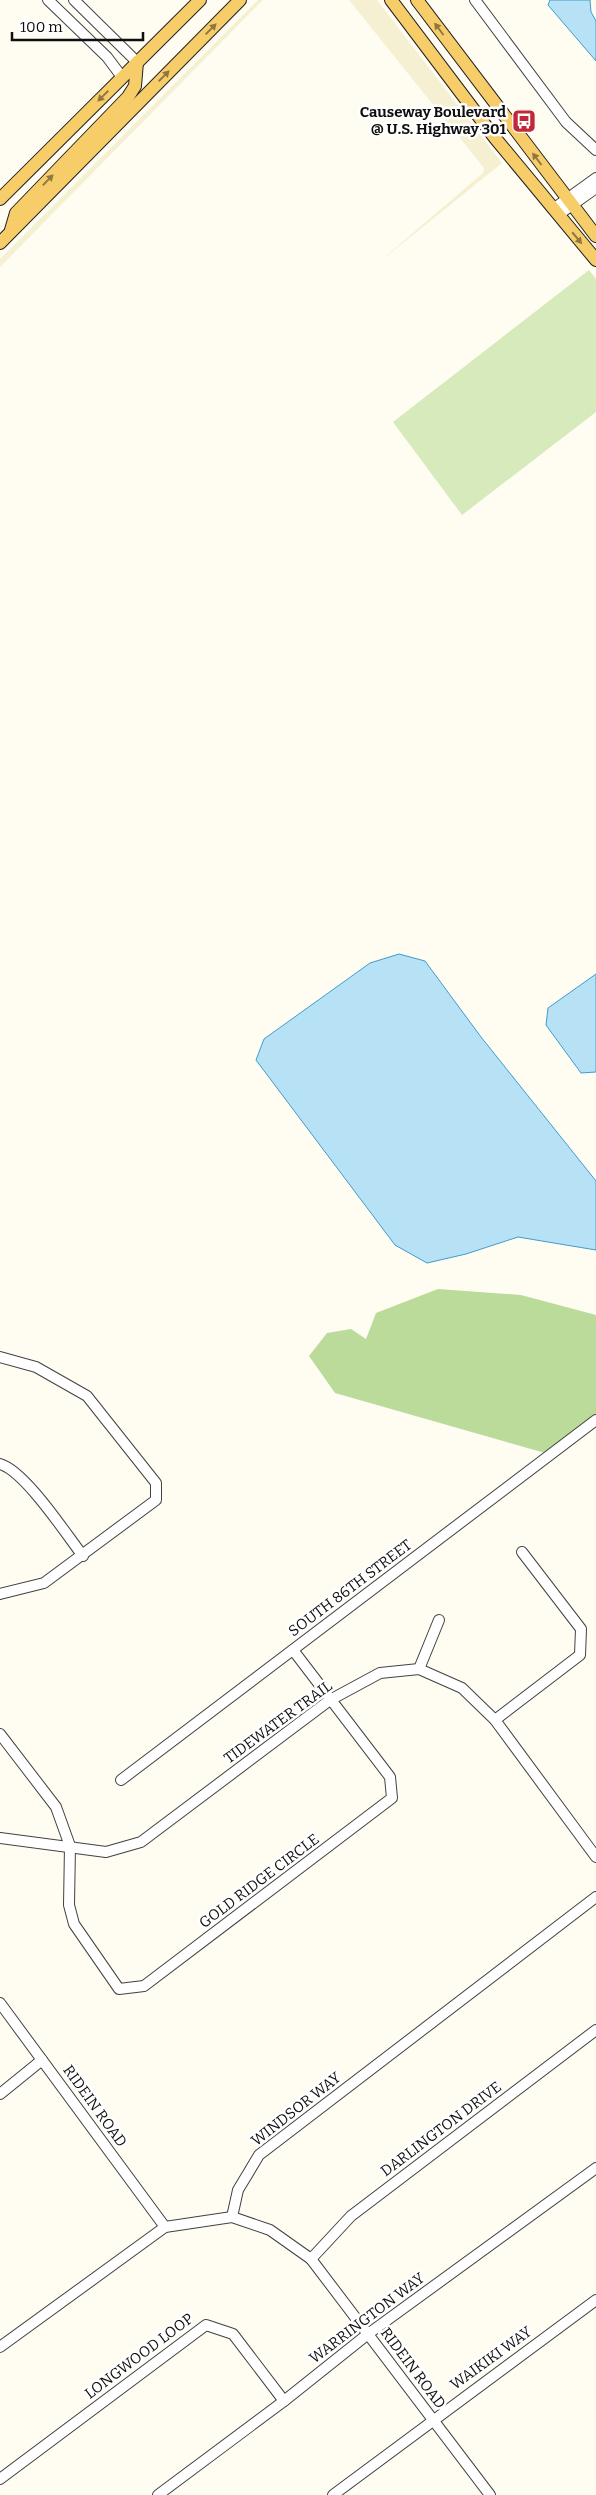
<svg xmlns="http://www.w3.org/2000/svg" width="596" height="2495" font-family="Bitter,serif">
<rect width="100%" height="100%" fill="#fffcf2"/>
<!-- farmland -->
<g fill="#f5f0d2">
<path d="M258,0H263L0,267V259Z"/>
<path d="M349,0H377L502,163L377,264L483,173L484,168Z"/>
</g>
<!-- green -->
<path fill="#d6eabb" d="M589,270L596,279V412L462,515L393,422Z"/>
<!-- forest -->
<path fill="#bbdb9a" d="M438,1289L521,1295L596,1315V1415L545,1453L335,1393L309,1356L327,1333L351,1329L366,1339L376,1313Z"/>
<!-- water -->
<g fill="#b7e2f6" stroke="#3e9ccd">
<path d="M550,0H590L591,12L596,21V61L548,5Z"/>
<path d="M399,954L425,961L481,1037L596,1181V1250L518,1237L466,1254L427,1263L395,1245L256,1060L264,1039L370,963Z"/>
<path d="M596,974V1072L581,1073L546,1025L548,1008Z"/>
</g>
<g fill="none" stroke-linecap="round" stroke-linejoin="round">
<!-- minor casing -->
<g stroke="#424242" stroke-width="12">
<g id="minor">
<path d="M48,0L107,57L122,77"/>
<path d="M74,0L137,62"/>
<path d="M475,0L566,122L596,150"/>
<path d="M553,209L596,178"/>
<path d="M558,215L596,188"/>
<path d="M0,1357L36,1367L87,1396L156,1483V1500L44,1583L0,1594"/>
<path d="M0,1464C25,1471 66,1534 83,1556"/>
<path d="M419,1669L439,1620"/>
<path d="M495,1720L580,1655L581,1629L522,1552"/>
<path d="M0,1734L56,1807L70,1846L69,1905L74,1924L119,1989L144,1986L392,1798L390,1777L293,1650"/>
<path d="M121,1780L596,1420"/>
<path d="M0,1838L106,1852L141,1842L330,1700L380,1673L419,1669L462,1688L495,1720L596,1857"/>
<path d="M0,2003L165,2227"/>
<path d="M0,2094L42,2060"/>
<path d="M232,2217L238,2190L259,2155L596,1897"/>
<path d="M311,2259L351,2216L596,2030"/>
<path d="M0,2347L165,2227L232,2217L270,2230L311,2259L490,2495"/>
<path d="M0,2479L206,2325L233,2334L284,2401"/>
<path d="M158,2495L284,2401L368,2334L596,2168"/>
<path d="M333,2495L596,2300"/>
</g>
</g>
<!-- major casing -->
<g stroke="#202020" stroke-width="14">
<g id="major">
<path d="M391,0L495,138L596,260"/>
<path d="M417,0L596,236"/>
<path d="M0,199L200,0"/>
<path d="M11,230L16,213L128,97L135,86L137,62"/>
<path d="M0,243L240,0"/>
</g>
</g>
<!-- minor -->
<use href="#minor" stroke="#fff" stroke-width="10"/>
<!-- major -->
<use href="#major" stroke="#f7cd69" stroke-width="12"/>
</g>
<!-- one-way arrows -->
<defs><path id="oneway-solid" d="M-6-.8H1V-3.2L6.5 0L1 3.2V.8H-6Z" transform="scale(1.25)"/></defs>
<g fill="#8f7840">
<use href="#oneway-solid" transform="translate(211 29) rotate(-45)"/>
<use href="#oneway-solid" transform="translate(439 29) rotate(-127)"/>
<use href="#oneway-solid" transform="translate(164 76) rotate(-45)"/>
<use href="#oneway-solid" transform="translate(103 96) rotate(135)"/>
<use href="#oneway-solid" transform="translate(537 159) rotate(-127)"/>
<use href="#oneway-solid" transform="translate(48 180) rotate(-46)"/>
<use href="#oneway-solid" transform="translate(577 238) rotate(50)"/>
</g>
<!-- icons -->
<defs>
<g id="bus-square" transform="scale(1.25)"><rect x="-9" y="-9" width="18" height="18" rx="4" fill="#c02737" stroke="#fff"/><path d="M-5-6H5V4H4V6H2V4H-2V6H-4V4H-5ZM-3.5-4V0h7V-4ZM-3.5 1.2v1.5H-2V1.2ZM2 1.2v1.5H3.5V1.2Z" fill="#fff"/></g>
</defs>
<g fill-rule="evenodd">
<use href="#bus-square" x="524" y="121"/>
</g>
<g text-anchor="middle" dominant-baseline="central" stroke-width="5" stroke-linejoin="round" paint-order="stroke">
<!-- poi labels -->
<g font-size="15" font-weight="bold" fill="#0f0f0f" stroke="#fff" text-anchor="end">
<text x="506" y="112">Causeway Boulevard<tspan x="506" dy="17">@ U.S. Highway 301</tspan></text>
</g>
<!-- street labels -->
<g font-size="15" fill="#0f0f0f" stroke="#fff">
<text transform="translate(350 1588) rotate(-37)">SOUTH 86TH STREET</text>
<text transform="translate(278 1722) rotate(-36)">TIDEWATER TRAIL</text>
<text transform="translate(259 1881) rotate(-37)">GOLD RIDGE CIRCLE</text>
<text transform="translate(95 2106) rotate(54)">RIDEIN ROAD</text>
<text transform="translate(296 2109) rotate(-38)">WINDSOR WAY</text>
<text transform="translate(441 2129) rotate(-37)">DARLINGTON DRIVE</text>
<text transform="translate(367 2318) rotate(-37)">WARRINGTON WAY</text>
<text transform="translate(139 2356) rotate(-37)">LONGWOOD LOOP</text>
<text transform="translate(491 2358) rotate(-36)">WAIKIKI WAY</text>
<text transform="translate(413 2368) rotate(53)">RIDEIN ROAD</text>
</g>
</g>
<!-- scale -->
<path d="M12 32v8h131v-8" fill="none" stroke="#0f0f0f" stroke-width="2.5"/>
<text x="20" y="32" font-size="15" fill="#0f0f0f" stroke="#ffffff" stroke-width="4" paint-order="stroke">100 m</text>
</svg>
